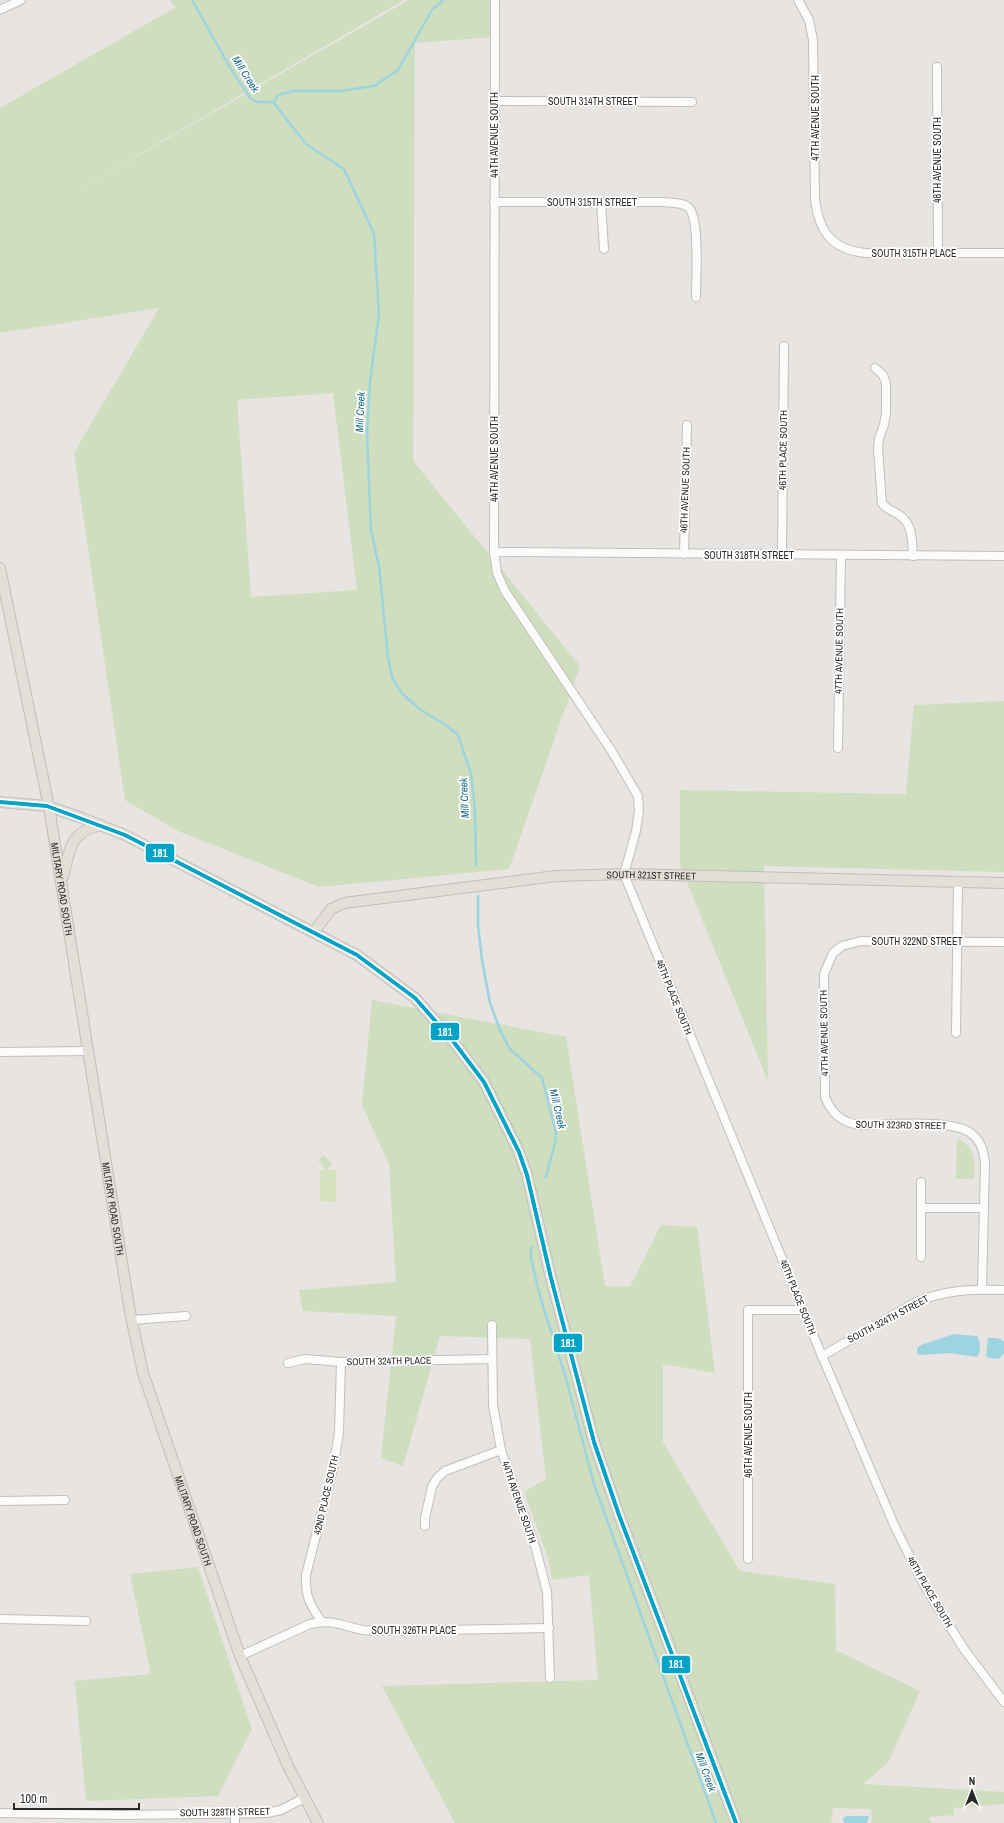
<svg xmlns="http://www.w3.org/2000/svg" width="1004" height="1823" font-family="'Archivo Narrow',sans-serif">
<rect width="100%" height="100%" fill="#e7e4e1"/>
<!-- green -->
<g fill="#cedebe" fill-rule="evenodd">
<path d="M169,0H404L54,204L409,0H495L494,37L415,43L413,461L580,666L509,869L319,887L178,831L125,800L74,453L159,308L0,333V108L176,7ZM333,393L357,590L251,597L237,400Z"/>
<path d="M1004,701V872L764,866L768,1081L680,865V790L906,794L914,705Z"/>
<path d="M372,1000L566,1037L605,1286L630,1287L661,1225L697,1227L715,1373L663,1364V1442L740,1571L835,1584L836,1650L920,1691L888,1763L863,1784L1004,1792V1804L954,1808V1815L930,1817L931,1823H871L872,1811L870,1809L833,1808L831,1823H455L382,1686L598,1680L589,1575L552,1580L548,1558L524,1492L546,1479L530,1339L440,1336L403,1466L381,1458L396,1316L303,1311L299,1290L396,1282L389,1164L362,1105Z"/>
<path d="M957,1138C976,1148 975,1160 974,1179H956Z"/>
<path d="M324,1155L332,1165L326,1170L318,1160Z"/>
<path d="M198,1567L252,1729L218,1796L86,1801L75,1681L151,1674L130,1574Z"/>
</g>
<!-- pitch -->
<path fill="#d6e2bc" d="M320,1170H336V1202L320,1201Z"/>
<!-- water -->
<g fill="#9dd4e0">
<path d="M954,1334L977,1336C981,1341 981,1352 977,1357L949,1353L921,1355L917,1354V1348L921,1345Z"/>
<path d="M988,1338H997L1004,1341V1353L999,1359L989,1358L986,1356Z"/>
<path d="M847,1816H869L867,1823H844L843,1818Z"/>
</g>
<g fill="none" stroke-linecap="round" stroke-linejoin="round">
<!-- stream -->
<g stroke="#9dd4e0" stroke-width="2.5">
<path d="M192,0L232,71L251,99L258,102H273L306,144L344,169L374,234L379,315L370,381L367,434L371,531L379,566L388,658L392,677L401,692L418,708L444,724L458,735L471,774L475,809L476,865"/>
<path d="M274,102L278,95L293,91H342L374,86L398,70L432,10L443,0"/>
<path d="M478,896V925L482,960L490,1003L500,1030L509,1048L542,1078L556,1133L555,1143L546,1177"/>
<path d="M531,1247V1259L541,1300L565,1375L594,1484L716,1823"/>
</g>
<!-- minor casing -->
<g stroke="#c0bfbf" stroke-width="10">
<g id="minor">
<path d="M495,0L494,552L497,573L505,591L611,750L638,796L639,811L636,831L624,874L822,1356L895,1527L925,1587L964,1649L1004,1702"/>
<path d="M798,0L809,20L813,40L815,199C819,232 832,250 866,253H1004"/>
<path d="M0,10L21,0"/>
<path d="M937,67L938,253"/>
<path d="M493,101L692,102"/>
<path d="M494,202H663C671,203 683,202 689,208C700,220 696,279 696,297"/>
<path d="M601,202L604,249"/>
<path d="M875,368L883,375L886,383V413L884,425L879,438L878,449L882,503C889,512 895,511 902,517C913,526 912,543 913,556"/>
<path d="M494,552L1004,556"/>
<path d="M684,554L687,425"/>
<path d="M782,555L784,346"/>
<path d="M838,748L841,555"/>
<path d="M956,1033L958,882"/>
<path d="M0,1052L89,1051"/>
<path d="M921,1182V1257"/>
<path d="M921,1208H984"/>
<path d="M982,1289L985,1164C984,1153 982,1142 972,1134C953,1118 887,1125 861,1125C842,1123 832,1114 825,1097L824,974L833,953L842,946L861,941L1004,942"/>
<path d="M132,1320L186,1316"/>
<path d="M492,1325L493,1405L501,1450L536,1549L547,1592L550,1678"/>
<path d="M822,1356L914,1303C943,1290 972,1289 1004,1290"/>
<path d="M288,1363L305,1359L341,1362L492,1359"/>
<path d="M0,1501L65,1500"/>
<path d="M425,1526V1518L432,1487L437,1478L445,1471L501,1450"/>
<path d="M748,1559V1310H803"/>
<path d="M0,1619L86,1621"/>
<path d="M322,1622C310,1605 305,1597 306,1575L333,1468L339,1432L341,1362"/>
<path d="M240,1656L310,1624C335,1619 341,1626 363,1630C371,1631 380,1630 388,1631L549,1628"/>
<path d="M0,1813L122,1815L267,1813L281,1810L304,1798"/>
<path d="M235,1823V1812"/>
</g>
</g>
<!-- major casing -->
<g stroke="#bfbfbe" stroke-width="12">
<g id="major">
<path id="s1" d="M0,568L49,807L130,1312L143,1373L240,1656L288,1766L318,1823"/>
<path d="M0,802L47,806L82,818L125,835L357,955L415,998L453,1041L484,1082L519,1152L527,1175L551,1278L594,1442L619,1515L687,1692L736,1823"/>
<path d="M63,877C70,850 69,832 101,825"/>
<path id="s2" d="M314,932L331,909L344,903L556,876L624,874L1004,883"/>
</g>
</g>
<!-- minor -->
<use href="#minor" stroke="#fbfbfa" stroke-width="8"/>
<!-- major -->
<use href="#major" stroke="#e4dfd6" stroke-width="10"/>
<!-- bus-1 casing -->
<g stroke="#fff" stroke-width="7">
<path id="bus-1" d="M0,802L47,806L125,835L357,955L415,998L453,1041L484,1082L519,1152L527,1175L551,1278L594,1442L619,1515L736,1823"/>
</g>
<!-- bus-1 -->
<use href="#bus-1" stroke="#02a3c6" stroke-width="4"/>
</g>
<g text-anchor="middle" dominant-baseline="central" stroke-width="3.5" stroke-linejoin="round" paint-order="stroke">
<!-- street labels -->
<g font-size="10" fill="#2a2a2a" stroke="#fff">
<text x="593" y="101">SOUTH 314TH STREET</text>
<text transform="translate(815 118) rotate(-90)">47TH AVENUE SOUTH</text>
<text transform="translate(494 135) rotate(-90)">44TH AVENUE SOUTH</text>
<text transform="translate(937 160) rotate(-90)">48TH AVENUE SOUTH</text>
<text x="592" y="202">SOUTH 315TH STREET</text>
<text x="914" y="253">SOUTH 315TH PLACE</text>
<text transform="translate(783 450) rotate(-89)">46TH PLACE SOUTH</text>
<text transform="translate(494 459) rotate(-90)">44TH AVENUE SOUTH</text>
<text transform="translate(685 490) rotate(-88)">46TH AVENUE SOUTH</text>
<text x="749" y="555">SOUTH 318TH STREET</text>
<text transform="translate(839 651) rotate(-89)">47TH AVENUE SOUTH</text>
<text stroke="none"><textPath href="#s2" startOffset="352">SOUTH 321ST STREET</textPath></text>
<text stroke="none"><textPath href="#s1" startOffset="327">MILITARY ROAD SOUTH</textPath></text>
<text x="917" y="941">SOUTH 322ND STREET</text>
<text transform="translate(674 997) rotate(68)">46TH PLACE SOUTH</text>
<text transform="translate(824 1033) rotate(-91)">47TH AVENUE SOUTH</text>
<text transform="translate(901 1125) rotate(1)">SOUTH 323RD STREET</text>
<text stroke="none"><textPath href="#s1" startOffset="651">MILITARY ROAD SOUTH</textPath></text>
<text transform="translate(798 1297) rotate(68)">46TH PLACE SOUTH</text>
<text transform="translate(888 1319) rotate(-28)">SOUTH 324TH STREET</text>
<text transform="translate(389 1361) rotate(-1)">SOUTH 324TH PLACE</text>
<text transform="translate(748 1435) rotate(-90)">46TH AVENUE SOUTH</text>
<text transform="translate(326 1495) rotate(-77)">42ND PLACE SOUTH</text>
<text transform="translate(519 1502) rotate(71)">44TH AVENUE SOUTH</text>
<text stroke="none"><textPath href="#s1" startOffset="974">MILITARY ROAD SOUTH</textPath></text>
<text transform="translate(930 1592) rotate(60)">46TH PLACE SOUTH</text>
<text x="414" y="1630">SOUTH 326TH PLACE</text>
<text transform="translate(225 1812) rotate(-1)">SOUTH 328TH STREET</text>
</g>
<!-- water labels -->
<g font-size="11" font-style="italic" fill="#1e6d8a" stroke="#fff">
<text transform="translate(246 74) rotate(58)">Mill Creek</text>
<text transform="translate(360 412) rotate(-87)">Mill Creek</text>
<text transform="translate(464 798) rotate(-93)">Mill Creek</text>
<text transform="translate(558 1109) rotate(77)">Mill Creek</text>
<text transform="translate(706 1772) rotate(70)">Mill Creek</text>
</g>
</g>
<g stroke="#fff" stroke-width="1.5">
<rect x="145" y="843" width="30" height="20" rx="4" fill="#02a3c6"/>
<rect x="430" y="1022" width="30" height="19" rx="4" fill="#02a3c6"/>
<rect x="553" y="1333" width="30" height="20" rx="4" fill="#02a3c6"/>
<rect x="661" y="1655" width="30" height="19" rx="4" fill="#02a3c6"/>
</g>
<g font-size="11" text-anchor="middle" font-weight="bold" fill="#fff">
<text x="160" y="857">181</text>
<text x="445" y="1036">181</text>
<text x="568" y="1347">181</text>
<text x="676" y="1668">181</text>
</g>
<!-- north arrow -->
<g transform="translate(972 1791)" stroke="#ffffff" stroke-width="3" paint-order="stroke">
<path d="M0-3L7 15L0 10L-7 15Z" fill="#2a2a2a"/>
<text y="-6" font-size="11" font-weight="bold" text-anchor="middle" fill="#2a2a2a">N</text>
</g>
<!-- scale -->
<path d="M14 1803v6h125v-6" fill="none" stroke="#2a2a2a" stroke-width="2"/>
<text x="20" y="1803" font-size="12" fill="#2a2a2a" stroke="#ffffff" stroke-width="3" paint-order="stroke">100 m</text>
</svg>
